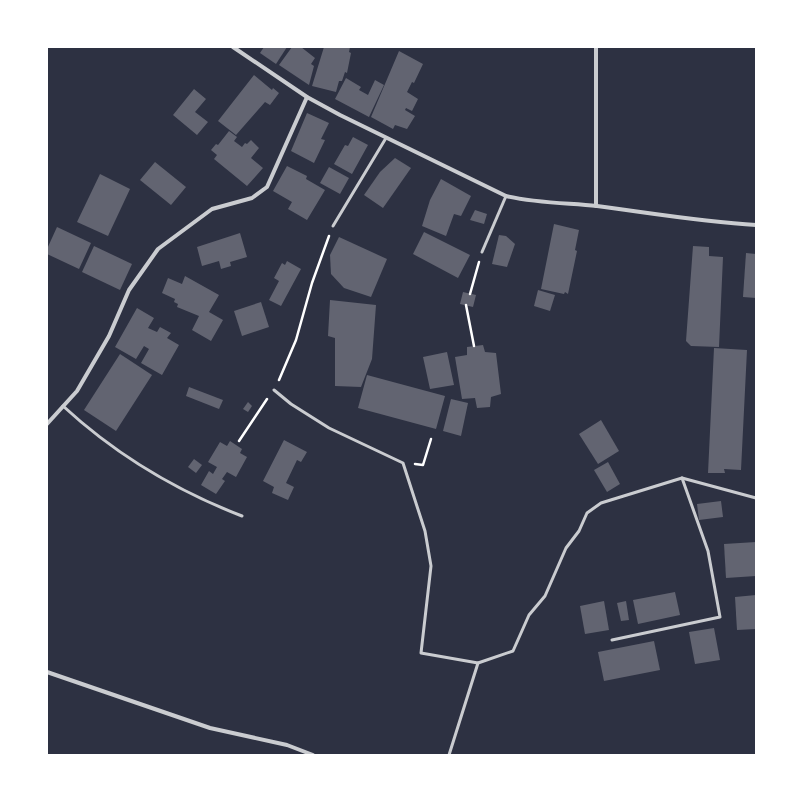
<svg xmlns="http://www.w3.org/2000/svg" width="803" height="802" font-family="'Sofia Sans Condensed',sans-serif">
<rect width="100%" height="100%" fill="#2d3142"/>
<!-- building -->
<g fill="#626471">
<path d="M264,47H287L276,64L260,53Z"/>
<path d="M292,47H301L315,58L311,64L314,66L309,85L279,65Z"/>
<path d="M324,47H350L349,52L351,53L347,73L345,72L342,81H339L336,92L312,86Z"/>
<path d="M399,51L423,64L414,83L412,82L407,92L418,99L412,111L406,108L405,110L415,116L407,129L395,125L393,129L371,117Z"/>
<path d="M254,75L272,90L273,88L279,93L270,105L265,102L236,135L218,121Z"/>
<path d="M346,78L361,87L359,90L368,95L375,80L384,85L369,117L335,99Z"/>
<path d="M194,89L206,99L195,112L208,122L197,135L173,115Z"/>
<path d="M307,113L329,123L321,139L325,140L314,163L291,151Z"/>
<path d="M229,131L237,137L234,141L242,147L245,143L247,144L251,140L259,148L251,158L263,168L247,186L214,159L217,155L211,150L216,144L218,145Z"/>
<path d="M353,137L368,145L352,174L334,164L345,145L348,146Z"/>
<path d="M395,158L411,168L383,208L364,195L380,172Z"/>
<path d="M155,162L186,187L171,205L140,180Z"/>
<path d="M287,166L307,176L306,179L325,190L307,220L288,209L292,202L273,191Z"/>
<path d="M329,167L349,178L340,194L320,183Z"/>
<path d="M100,174L130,189L108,236L77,222Z"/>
<path d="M441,179L471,196L461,216L454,214L446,236L422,226L430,200Z"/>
<path d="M475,210L487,214L484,224L470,220Z"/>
<path d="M554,224L579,230L575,250L577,251L568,294L565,292L564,294L541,289Z"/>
<path d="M57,227L91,243L79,269L47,254V249Z"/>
<path d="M424,232L470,255L458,278L413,254Z"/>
<path d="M240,233L247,257L230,262L231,266L221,269L219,261L202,266L197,247Z"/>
<path d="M499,235L506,236L515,244L507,267L492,264Z"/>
<path d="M339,237L387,259L371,297L344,288L331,274L330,255Z"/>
<path d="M94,246L132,264L120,290L82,272Z"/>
<path d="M693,246L709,247V256L723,257L719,347L691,346L686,341Z"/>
<path d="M746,253L756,254V298L743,297Z"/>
<path d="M287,261L301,269L281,306L269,300L279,281L274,278L282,263L285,265Z"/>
<path d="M185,276L219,295L209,312L223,320L211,341L192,330L199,316L177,307L178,304L174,302L175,299L162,293L168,278L182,284Z"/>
<path d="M538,290L555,295L550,311L534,306Z"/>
<path d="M463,292L476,295L473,307L460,304Z"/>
<path d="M330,300L376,305L372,359L361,387L335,386V338L328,336Z"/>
<path d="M261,302L269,327L242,336L234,311Z"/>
<path d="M137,308L154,318L148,328L157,332L160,327L171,333L167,338L179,345L162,375L141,363L149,349L144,346L136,359L115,347Z"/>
<path d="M483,345L485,352L496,353L501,394L491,397L490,407L477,408L475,398L462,399L455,357L467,355V347Z"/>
<path d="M714,348L747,350L741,470L724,469L725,473H708Z"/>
<path d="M447,352L454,385L430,389L423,357Z"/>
<path d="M120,354L152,375L116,431L84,410Z"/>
<path d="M367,375L445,396L436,429L358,408Z"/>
<path d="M189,387L223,400L219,409L186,396Z"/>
<path d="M451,399L468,403L461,436L443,431Z"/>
<path d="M248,402L252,406L248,412L243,409Z"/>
<path d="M601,420L619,451L598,464L579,434Z"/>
<path d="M284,440L307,452L301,462L297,460L286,483L294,487L288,500L272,493L274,487L263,481Z"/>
<path d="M230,441L242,449L240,453L247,457L236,477L227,472L222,479L225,481L216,494L201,485L209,471L213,474L217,467L208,462L220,442L227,446Z"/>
<path d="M194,459L202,465L196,473L188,467Z"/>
<path d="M608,462L620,484L607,492L594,470Z"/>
<path d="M721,501L723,517L699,520L697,504Z"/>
<path d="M756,542V576L726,578L724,544Z"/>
<path d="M675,592L680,615L638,624L633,600Z"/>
<path d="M756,595V629L737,630L735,597Z"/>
<path d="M604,601L609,630L585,634L580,606Z"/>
<path d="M626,601L629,620L621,621L617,603Z"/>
<path d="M714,628L720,660L695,664L689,632Z"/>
<path d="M654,641L660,670L604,681L598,652Z"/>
</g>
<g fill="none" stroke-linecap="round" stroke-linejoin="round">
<!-- path -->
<g stroke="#fff" stroke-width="2.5">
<path d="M470,294L479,262"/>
<path d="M466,305L474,346"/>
<path d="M279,380L296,340L312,283L329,236"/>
<path d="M239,441L267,399"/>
<path d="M415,464L423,465L431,439"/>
</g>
<!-- service -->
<g stroke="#caccd0" stroke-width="3">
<path d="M333,226L386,138"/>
<path d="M482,252L506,196"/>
<path d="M274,390L291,404L329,428L403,463L425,531L431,566L421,653L478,663L449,755"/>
<path d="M63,406C115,454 177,491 242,516"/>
<path d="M612,640L720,617L708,551L682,478"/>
<path d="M478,663L513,651L529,615L545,596L566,548L579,531L587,513L601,503L682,478L756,498"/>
</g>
<!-- minor -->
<g stroke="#caccd0" stroke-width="4">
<path d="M233,47L307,97L340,115L506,196C536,203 567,203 597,206C650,213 703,222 756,225"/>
<path d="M596,206V47"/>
<path d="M47,424L77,391L109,336L129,290L158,249L212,209L252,198L267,187L307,97"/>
<path d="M47,672L210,728L287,745L313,755"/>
</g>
</g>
<!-- border -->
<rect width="803" height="802" fill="none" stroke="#ffffff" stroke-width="96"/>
</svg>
